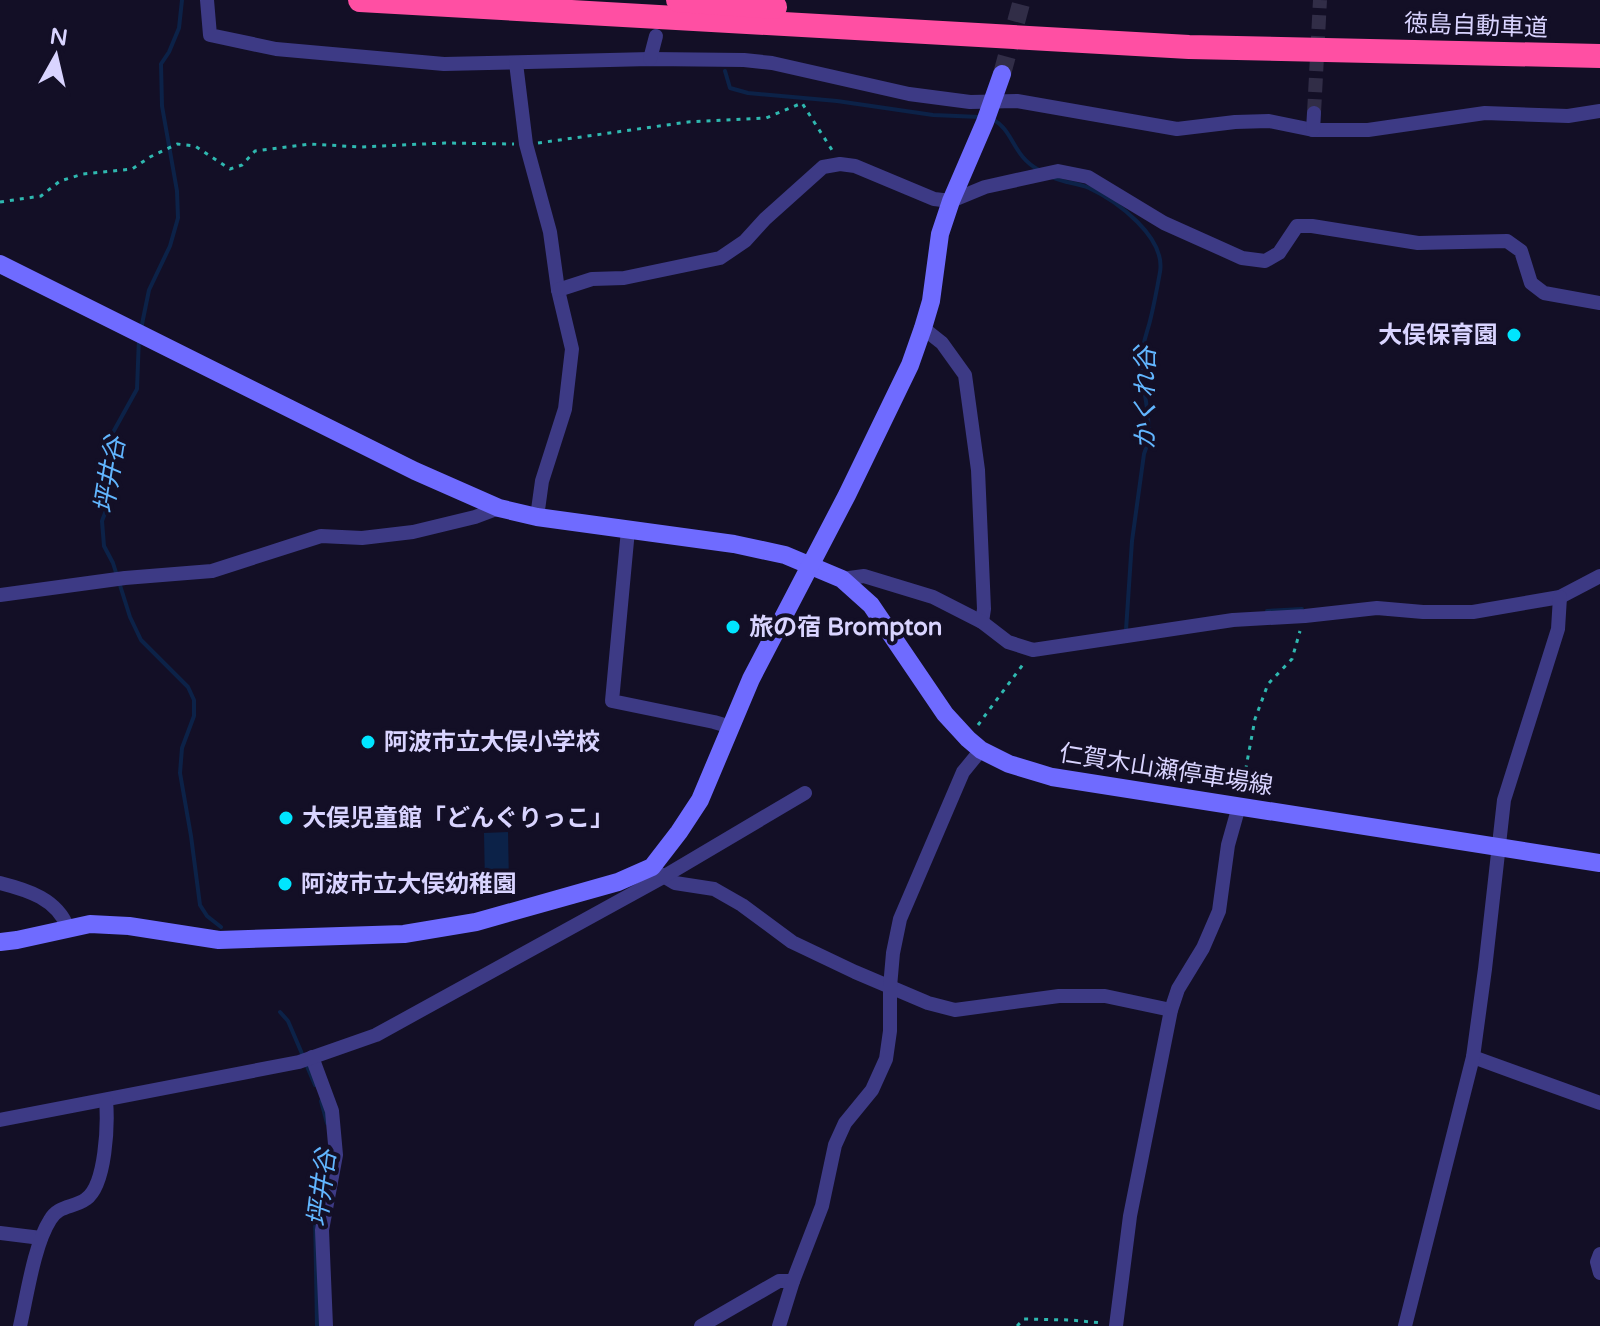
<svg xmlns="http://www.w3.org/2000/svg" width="1600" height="1326" font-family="'Varela Round','Noto Sans JP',sans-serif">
<rect width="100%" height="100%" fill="#130f26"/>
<!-- water -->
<path fill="#0c2248" d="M508,832L509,885H485L484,833Z"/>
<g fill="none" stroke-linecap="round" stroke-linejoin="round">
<!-- stream -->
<g stroke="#0c2248" stroke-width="4">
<path d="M725,71L730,88L748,93L837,101L933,115L980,117"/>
<path d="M992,119C1014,130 1012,156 1039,170"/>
<path d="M1054,178C1065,183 1077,183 1089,188C1117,201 1166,237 1160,272C1157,289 1154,305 1150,321C1147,333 1142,344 1142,357C1140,389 1156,425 1144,454L1132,541L1126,630H1127"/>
<path d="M141,329L149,290L170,246L178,218L177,191L162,106L161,64L169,52L179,28L182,0"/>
<path d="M139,337L137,389L111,436L106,466L110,500L102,521L104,546L113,563L130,617L141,640L188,687L194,700V716L182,748L180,773L191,836L200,905L207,916L221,927"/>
<path d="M1267,611L1302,609"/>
<path d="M280,1012L288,1021L303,1056"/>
<path d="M306,1064L315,1085"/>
<path d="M321,1101L327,1123"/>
<path d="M317,1326L315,1214L326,1171"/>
</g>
<!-- street-tunnel -->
<path stroke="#312d47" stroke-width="14" stroke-dasharray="14 7" stroke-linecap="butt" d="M1314,113L1320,0"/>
<!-- secondary-tunnel -->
<path stroke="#312d47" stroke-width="18" stroke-dasharray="18 9" stroke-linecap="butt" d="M1002,74L1022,0"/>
<!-- path -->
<g stroke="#2fb8b0" stroke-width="3" stroke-dasharray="4 6" stroke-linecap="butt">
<path d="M538,143L688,122L766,118L802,103L832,150"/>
<path d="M0,202L41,196L60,181L83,174L132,169L150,157L177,144L195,146L230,169L242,165L255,151L310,144L360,147L445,143L514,144"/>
<path d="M978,725L1024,663"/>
<path d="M1242,789L1255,719L1268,684L1292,659L1300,631"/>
<path d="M1017,1326L1024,1319L1071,1320L1102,1323"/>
</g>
<!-- street -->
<g stroke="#3d3a85" stroke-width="14">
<path d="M207,0L210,35L276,49L444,64L650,59L744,60L772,63L909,94L970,102L1017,101L1177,129L1235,122L1269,121L1313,130H1368L1485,113L1568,116L1600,111"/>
<path d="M650,59L656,36"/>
<path d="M516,63L526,144L550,232L558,290L572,349L565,409L542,481L537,517"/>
<path d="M1313,130L1314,113"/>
<path d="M558,290L592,279L624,278L720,258L745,241L765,219L823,167L840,164L855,166L934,199L951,201L985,187L1058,171L1088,177L1164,223L1242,258L1265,261L1279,253L1297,226H1312L1418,243L1507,241L1521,251L1531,283L1544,293L1600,303"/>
<path d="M923,328L942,343L965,375L978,470L984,609L982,622"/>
<path d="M628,530L612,701L714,722L731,727"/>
<path d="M842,579L864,576L933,597L982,622L1008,642L1033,650L1233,620L1305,616L1377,608L1423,612H1473L1560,597L1600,576"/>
<path d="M0,595L125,578L212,571L321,536L362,538L413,532L475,517L499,508"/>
<path d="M660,874L675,883L714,889L742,905L792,942L855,972L928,1003L955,1010L1059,996H1105L1171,1010"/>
<path d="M0,883C28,890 57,899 68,928"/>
<path d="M312,1057L332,1111L336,1155L322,1230L326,1326"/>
<path d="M1473,1057L1600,1103"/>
<path d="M0,1120L299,1062L376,1035L663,877L805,793"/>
<path d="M0,1233L41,1238"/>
<path d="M1600,1254L1597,1262L1600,1273"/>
<path d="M20,1326C27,1296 34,1245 50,1220C58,1205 74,1208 86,1199C106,1185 108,1124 106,1100"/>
<path d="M701,1326L779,1281H793"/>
<path d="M779,1326L793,1281L822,1206L835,1145L845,1123L872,1090L886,1059L890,1031V987L893,953L900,919L963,772L981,750"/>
<path d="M1116,1326L1130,1216L1171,1010L1178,989L1203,948L1219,911L1228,845L1239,806"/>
<path d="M1405,1326L1473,1057L1485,969L1504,800L1558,629L1560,597"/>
</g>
<!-- secondary -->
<g stroke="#6f6bff" stroke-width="18">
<path d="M0,264L415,471L499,508L537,517L734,544L785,555L842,579L871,605L945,714L968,739L981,750L1009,764L1052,777L1600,863"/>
<path d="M0,942L17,940L90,924L129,926L219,940L404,934L476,922L618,882L652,867L679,832L700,800L751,679L847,495L910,365L923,328L931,301L940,234L951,201L985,122L1002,74"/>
</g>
<!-- highway -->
<g stroke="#ff4fa3" stroke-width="24">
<path d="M360,0L1189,47L1600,56"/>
<path d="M678,0L775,7"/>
</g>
</g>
<!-- markers -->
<g fill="#00e5ff" stroke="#130f26" stroke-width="3">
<circle cx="1514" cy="335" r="8"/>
<circle cx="733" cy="627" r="8"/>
<circle cx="368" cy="742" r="8"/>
<circle cx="286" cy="818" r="8"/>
<circle cx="285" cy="884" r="8"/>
</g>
<g text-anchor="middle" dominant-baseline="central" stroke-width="8" stroke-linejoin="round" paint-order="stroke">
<!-- street labels -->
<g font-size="24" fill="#d9d4ff" stroke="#130f26">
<text transform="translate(1476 26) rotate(2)">徳島自動車道</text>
<text transform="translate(1166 770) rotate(9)">仁賀木山瀬停車場線</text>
</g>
<!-- poi labels -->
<g font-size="24" font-weight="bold" fill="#d9d4ff" stroke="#130f26" text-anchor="start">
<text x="1498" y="335" text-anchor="end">大俣保育園</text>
<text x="749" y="627">旅の宿 Brompton</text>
<text x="384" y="742">阿波市立大俣小学校</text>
<text x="302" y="818">大俣児童館「どんぐりっこ」</text>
<text x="301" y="884">阿波市立大俣幼稚園</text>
</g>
<!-- water labels -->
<g font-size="26" font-style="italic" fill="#62b6ff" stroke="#130f26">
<text transform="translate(1145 398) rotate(-90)">かくれ谷</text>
<text transform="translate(110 475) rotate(-81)">坪井谷</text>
<text transform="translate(322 1188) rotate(-83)">坪井谷</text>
</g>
</g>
<!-- north arrow -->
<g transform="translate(56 56) rotate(8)" stroke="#130f26" stroke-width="6" paint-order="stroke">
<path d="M0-6L14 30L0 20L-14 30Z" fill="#d9d4ff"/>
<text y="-12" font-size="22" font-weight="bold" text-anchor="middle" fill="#d9d4ff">N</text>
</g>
</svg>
